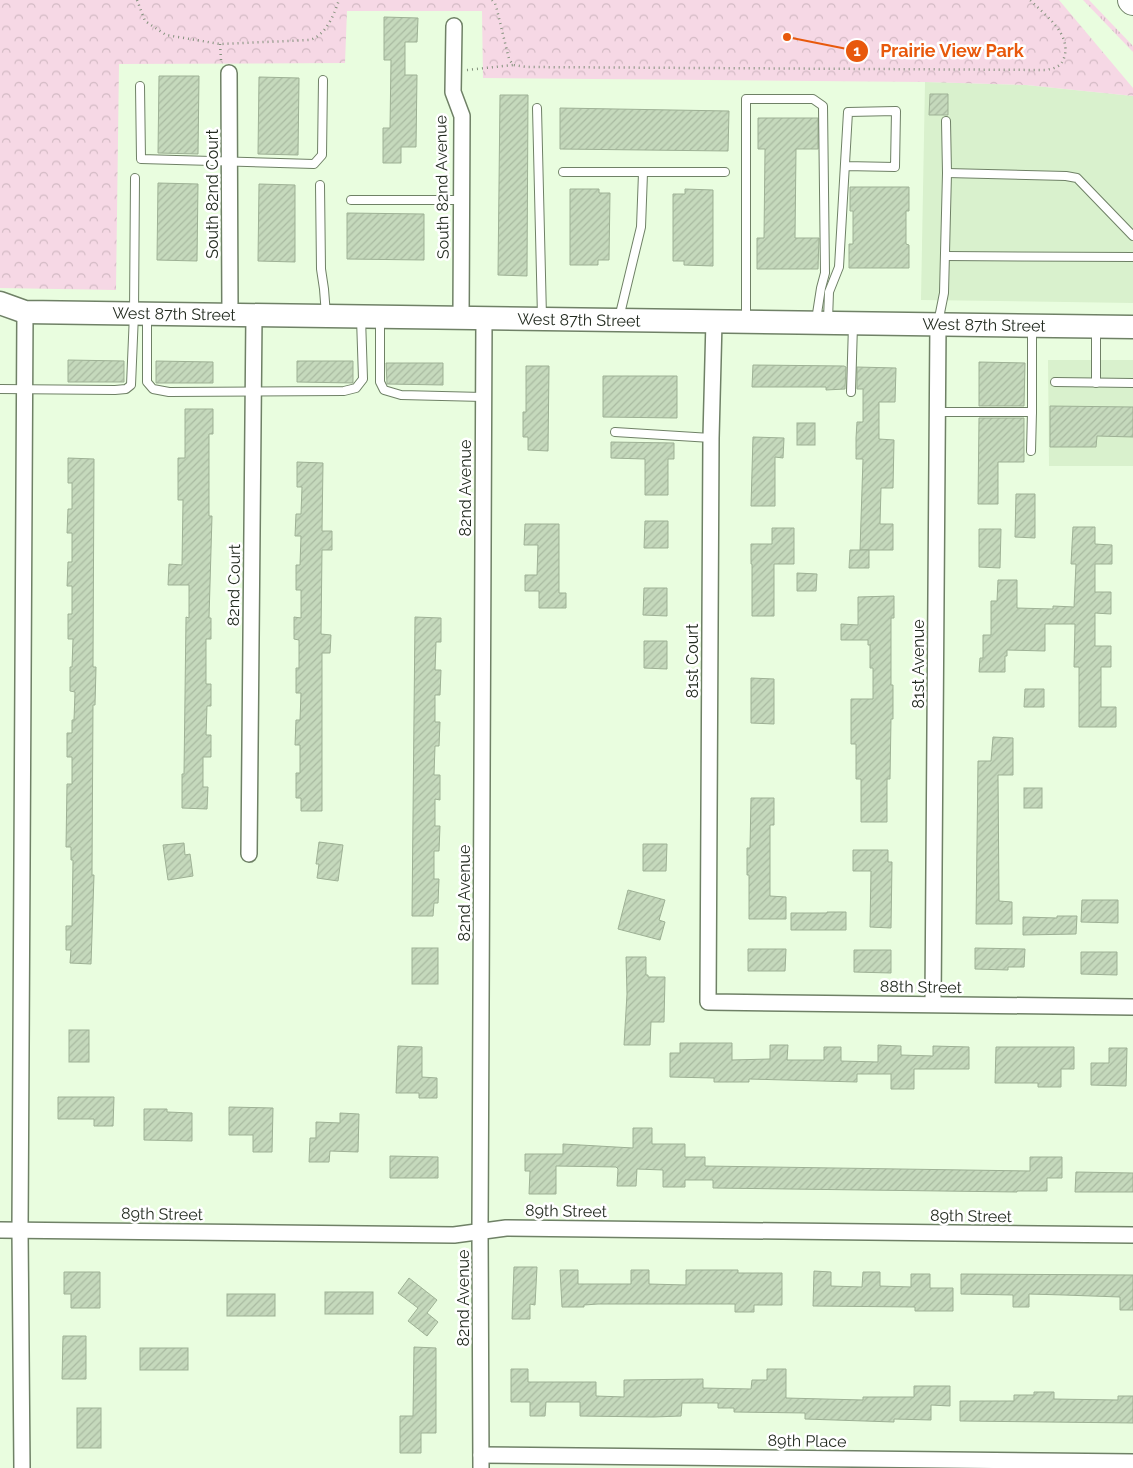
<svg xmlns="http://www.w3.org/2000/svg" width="1133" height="1468" font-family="Raleway,sans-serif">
<defs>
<pattern id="grass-tufts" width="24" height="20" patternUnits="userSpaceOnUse" patternTransform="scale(1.25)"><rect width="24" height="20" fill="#f6d8e5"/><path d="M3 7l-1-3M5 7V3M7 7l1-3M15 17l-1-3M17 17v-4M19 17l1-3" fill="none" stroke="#d3bac4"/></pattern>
<pattern id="forest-crowns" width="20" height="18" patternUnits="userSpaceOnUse" patternTransform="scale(1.25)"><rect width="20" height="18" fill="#f6d8e5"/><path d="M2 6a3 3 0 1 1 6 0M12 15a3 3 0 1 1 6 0" fill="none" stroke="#d3bac4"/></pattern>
<pattern id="building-hatch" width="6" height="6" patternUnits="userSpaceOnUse" patternTransform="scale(1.25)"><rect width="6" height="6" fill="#c5d9bc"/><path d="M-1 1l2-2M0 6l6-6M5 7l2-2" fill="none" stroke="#a9baa1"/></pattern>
</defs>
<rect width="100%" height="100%" fill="#e9fddf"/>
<!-- built -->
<g fill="#d9f1cd">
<path d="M925,82L1026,85L1133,96V303L921,300Z"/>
<path d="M1048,360H1133V466H1049Z"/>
</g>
<!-- grass -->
<path fill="url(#grass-tufts)" d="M1083,0H1089L1133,46V52Z"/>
<!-- forest -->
<path fill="url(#forest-crowns)" d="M0,0H1059L1133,88V96L1026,85L925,82L483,78L482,11H347L345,63L119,64L116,290L0,288Z"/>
<!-- building -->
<g fill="url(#building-hatch)" stroke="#9eb195">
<path d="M384,17L418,18L417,42H405V75H417L416,147H401V163H383V128H390L391,60H384Z"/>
<path d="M159,76H199L198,154L158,153Z"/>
<path d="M259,77L299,78L298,155L258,154Z"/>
<path d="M930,94H948V115H929Z"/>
<path d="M500,95H528L527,276L498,275Z"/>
<path d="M560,108L729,111L728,151L560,149Z"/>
<path d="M758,118H818V149H796L795,238H819L818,269H757V238H764L765,149H758Z"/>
<path d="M158,183L198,184L197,261L157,260Z"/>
<path d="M259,184L295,185V262L258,261Z"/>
<path d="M850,187H909V211H906V244L909,245V268H849V244H853V211H850Z"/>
<path d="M570,189H599V193H610L609,260H598V265H570Z"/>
<path d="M685,189L713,190V266L684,265V261H673V194H685Z"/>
<path d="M347,213L424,214V260L347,259Z"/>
<path d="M68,360L124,361V382H68Z"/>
<path d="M156,361L213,362V383H156Z"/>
<path d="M297,361H353V383L297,382Z"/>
<path d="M979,362L1025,363L1024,406H979Z"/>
<path d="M386,363H443V385L387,384Z"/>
<path d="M753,365L844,366L846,367L845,389L826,390V387H752Z"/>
<path d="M526,366H549L548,451L528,450V437H523V412H526Z"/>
<path d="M857,367L896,368L895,402H879V439L894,440L893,488H881L880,524H893V550H860L863,459H856V438L857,422H863V389H857Z"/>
<path d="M603,376H677V418L603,417Z"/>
<path d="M1050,406L1133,407V437L1097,436L1096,447H1050Z"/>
<path d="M185,409H213V434H209V516H212L209,618H211V639H206V684H211V706H207L206,735H211V757H203V787H208L207,809L182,808V774H184L186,617L189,618V585H168L169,564L182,565L183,500H178V458H185Z"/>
<path d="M979,418H1024V462H998V504H978Z"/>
<rect x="797" y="423" width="18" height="22"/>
<path d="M753,437L784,438L783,458L775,457V506H751Z"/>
<path d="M611,442L674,443V459H668V495H645V459L611,458Z"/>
<path d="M68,458L94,459L93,667H96L95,705H93L92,875H94L91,964L70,963L71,950H66V926H72L73,860H71V847H66L67,784H72V757H67V733H72V720H74L75,692L70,691V667H72L73,639H68V614H72V586H67L68,562H72V533H67L68,509H72V483H68Z"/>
<path d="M297,462L323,463L322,531H332V550H322L321,634L331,635L330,653H322V811H301V798H296V773H300V745H295L296,720H300L301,693H296V668H299V640L294,639V617L301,618V590H296V565H300L301,536H295L296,514H301L302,487H297Z"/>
<path d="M1016,494H1035V538L1015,537Z"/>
<path d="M645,521H668V548H644Z"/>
<path d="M525,524H559V593H566V608H539V591H525V575H537L538,545H524Z"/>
<path d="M1073,527H1095V544L1112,545V564H1095V592H1111V614L1095,613V646H1111V667H1101V707H1116V727H1079V667H1074L1075,624H1045V651L1007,650V656H1005V672H979L980,658H983V635H991V601H997L998,580H1017V608L1053,609V606L1074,607L1076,564H1071Z"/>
<path d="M772,528H794V564H774V616H752V564H751V544H772Z"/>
<path d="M979,529H1001L1000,568L979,567Z"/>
<path d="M850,550H869V568H849Z"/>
<path d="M797,573L817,574L816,591H797Z"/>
<path d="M644,588H667V616L643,615Z"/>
<path d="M894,596V618H891V685H893V719H891L890,779H887V822H861V779H856V744H851V699H873V668H870V645H868V640H841V624L858,625V597Z"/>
<path d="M415,617L441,618V642H436L435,670H441L440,695H435V722H440L439,746H435L434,775H440V800L435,799V826H440L439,851H434V879H439L438,903H434L433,916H412Z"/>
<path d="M644,641H667V669L644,668Z"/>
<path d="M751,678L774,679V724L751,723Z"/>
<path d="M1025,689H1044V707H1024Z"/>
<path d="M993,737L1013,738V775H998L999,901L1012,902V924H976L978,761H991Z"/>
<rect x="1024" y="788" width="18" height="20"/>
<path d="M751,798H774V825H770V896L786,897V919H749V875H747V848H750Z"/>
<path d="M319,842L343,845L338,881L317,878L319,864H316Z"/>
<path d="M184,843L185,855L190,854L193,876L168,880L163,845Z"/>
<path d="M643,844H667L666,871H643Z"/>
<path d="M853,850H888V862H892L891,928L870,927L871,871H853Z"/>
<path d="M628,890L665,900L659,920L665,922L660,940L618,929Z"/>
<path d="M1082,900H1118V923L1081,922Z"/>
<path d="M827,912H846V930H791V913H827Z"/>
<path d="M1057,916H1077L1076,934L1023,935V917L1057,918Z"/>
<rect x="412" y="948" width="26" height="36"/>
<path d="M975,948L1025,949L1024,967H1008V970L975,969Z"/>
<path d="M748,949H786L785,971H748Z"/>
<path d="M854,950H891V973L854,972Z"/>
<path d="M1081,952H1117V975L1081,974Z"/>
<path d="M626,957H646V975H648V977H665L664,1022H651L650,1045H624L627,994Z"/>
<rect x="69" y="1030" width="20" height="32"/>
<path d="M680,1043H732V1060L770,1059V1045H788L787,1060H824V1047H841V1061L878,1062V1045L901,1046V1055L933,1056V1046L969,1047V1069H914V1089H891V1074H857V1082L749,1079V1082H714V1078L670,1077V1053H680Z"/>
<path d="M398,1046L422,1047V1077L437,1078V1098H419V1093H396Z"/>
<path d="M996,1047H1074V1069H1061V1087H1038V1083H995Z"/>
<path d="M1109,1048H1127L1126,1086L1091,1085V1063H1109Z"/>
<path d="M58,1097H114L113,1126H94V1119H58Z"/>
<path d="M229,1107L273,1108L272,1152H253V1135H229Z"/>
<path d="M144,1109H167V1112L192,1113V1141L144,1140Z"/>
<path d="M340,1113L359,1114L358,1152L330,1151L329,1162H309L310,1138H316V1122L340,1123Z"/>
<path d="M633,1128H652V1144H685V1157H705V1166L1030,1171V1157H1062V1178H1047V1191H1017V1192L713,1188V1180H685V1187H663V1170L637,1169L636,1186H617L618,1169L616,1167L556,1166V1194H529L530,1171H525V1154H563V1144L633,1148Z"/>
<path d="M390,1156L438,1157V1178H390Z"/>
<path d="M1076,1172L1133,1173V1192H1075Z"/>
<path d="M514,1267H537L535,1305L530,1304V1319H512Z"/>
<path d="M560,1270H578V1284H631V1270H649V1284L686,1285V1270H738V1273H782V1305H754V1312H735V1304H598L584,1305V1307H562Z"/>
<path d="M814,1271L831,1272V1286L862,1287L863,1272H880V1286L911,1287V1274H930V1288H953V1311H915V1307L813,1306Z"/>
<path d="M64,1272H100V1308H71V1294H64Z"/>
<path d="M961,1274L1133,1275V1310H1120V1297L1064,1295L1029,1294V1307H1013V1295L961,1294Z"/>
<path d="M409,1278L437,1300L427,1313L438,1322L427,1336L408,1321L418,1308L398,1293Z"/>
<rect x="325" y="1292" width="48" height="22"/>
<rect x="227" y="1294" width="48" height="22"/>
<path d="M63,1336H86V1379H62Z"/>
<path d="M414,1347L436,1348V1433H421V1453H400V1416H413Z"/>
<rect x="140" y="1348" width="48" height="22"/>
<path d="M511,1369H528V1382H596V1396L624,1397V1380L703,1379V1388L751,1389L752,1380H767V1369H786V1398L863,1400V1397H914V1386H950V1406L931,1405V1420L894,1419V1422L805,1419V1413L734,1412V1408H718V1403H682L681,1416L653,1417L580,1416V1402H546L545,1416H530V1402H511Z"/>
<path d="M1034,1392H1054V1399L1118,1400V1396H1133V1423L960,1421V1401H1014V1395H1034Z"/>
<rect x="77" y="1408" width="24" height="40"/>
</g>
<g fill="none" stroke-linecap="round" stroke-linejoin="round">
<!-- lane casing -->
<g stroke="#6f8166" stroke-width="10">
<g id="lane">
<path d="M140,86L141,159L314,164L322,155L323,80"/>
<path d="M537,108L542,317"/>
<path d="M563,172H725"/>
<path d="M947,173L1066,176L1077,178L1133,236"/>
<path d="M320,185L321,269L324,289L326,315"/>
<path d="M351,200H462"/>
<path d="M945,256L1133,257"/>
<path d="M147,316V382L153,389L169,392L344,391L356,388L363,379L361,318"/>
<path d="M619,318L641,227L643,173"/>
<path d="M380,319V382L384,390L401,395L483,397"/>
<path d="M746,320V99H813L823,106L825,273L821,288L816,320"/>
<path d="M828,320L829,292L839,267L848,112L896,111L895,167L845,166"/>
<path d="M938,323L944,293L947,173L946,121"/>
<path d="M1096,328V383"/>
<path d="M1055,382L1133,383"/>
<path d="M0,389L115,390L126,389L131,385L134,314L135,178"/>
<path d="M851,392L853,325"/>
<path d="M937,412H1032V328"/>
<path d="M615,432L711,438"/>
<path d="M1031,451L1032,412"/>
</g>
</g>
<!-- street casing -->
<g stroke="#6f8166" stroke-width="18">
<g id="street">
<path d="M454,26L453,92L462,116L461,318"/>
<path d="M229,73L230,315"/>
<path d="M714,321L711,438L708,1002L1133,1007"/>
<path d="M249,854L254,315"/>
<path d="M933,1004L938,324"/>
<path d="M0,1230L454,1235L506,1228L1133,1235"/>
<path d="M481,1455L1133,1462"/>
<path d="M22,1468L20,1230L25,312"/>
<path d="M481,1468L480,1231L484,318"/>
</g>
</g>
<!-- secondary casing -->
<g stroke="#6f8166" stroke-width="25">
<path id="secondary" d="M0,303L25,312L1133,327"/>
</g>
<!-- highway casing -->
<g stroke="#6f8166" stroke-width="30">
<path id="highway" d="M1132,0L1133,1"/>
</g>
<!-- path -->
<g stroke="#83917c" stroke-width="2.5" stroke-dasharray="1 4" stroke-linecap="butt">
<path d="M137,0L145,21L166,35L220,44L310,40C326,35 334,15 339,0"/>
<path d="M492,0L495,3L497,10L509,59L513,65L527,67L1046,70C1055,68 1061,67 1064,58C1072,34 1045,15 1030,0"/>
<path d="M220,44L221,60"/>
<path d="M467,70L513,65"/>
</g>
<!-- lane -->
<use href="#lane" stroke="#fff" stroke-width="8"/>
<!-- street -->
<use href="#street" stroke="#fff" stroke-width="15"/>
<!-- secondary -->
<use href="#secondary" stroke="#fff" stroke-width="22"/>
<!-- highway -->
<use href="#highway" stroke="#fff" stroke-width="28"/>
</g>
<g text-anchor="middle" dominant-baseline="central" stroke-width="5" stroke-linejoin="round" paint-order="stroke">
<!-- street labels -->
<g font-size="16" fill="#232b20" stroke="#fff">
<text transform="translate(442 187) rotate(-91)">South 82nd Avenue</text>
<text transform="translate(212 194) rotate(-90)">South 82nd Court</text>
<text transform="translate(174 314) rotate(1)">West 87th Street</text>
<text transform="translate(579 320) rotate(1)">West 87th Street</text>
<text transform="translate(984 325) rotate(1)">West 87th Street</text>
<text transform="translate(465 488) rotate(-90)">82nd Avenue</text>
<text transform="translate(234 585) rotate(-89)">82nd Court</text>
<text transform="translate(692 661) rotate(-90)">81st Court</text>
<text transform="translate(918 664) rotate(-90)">81st Avenue</text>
<text transform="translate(464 893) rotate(-90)">82nd Avenue</text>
<text transform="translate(921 987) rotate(1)">88th Street</text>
<text transform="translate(566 1211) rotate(1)">89th Street</text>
<text transform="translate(162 1214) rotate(1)">89th Street</text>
<text transform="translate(971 1216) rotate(1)">89th Street</text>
<text transform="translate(463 1298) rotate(-90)">82nd Avenue</text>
<text transform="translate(807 1441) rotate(1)">89th Place</text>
</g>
</g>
<!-- callouts -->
<path fill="none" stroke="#e8590c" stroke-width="2" d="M787 37L857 51"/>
<g fill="#e8590c" stroke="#fff" stroke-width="2">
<circle cx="787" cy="37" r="5"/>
<circle cx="857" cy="51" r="12"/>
</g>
<g font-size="15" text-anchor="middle" font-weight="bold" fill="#fff">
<text x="857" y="56">1</text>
</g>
<g font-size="18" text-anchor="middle" font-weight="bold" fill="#e8590c" stroke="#fff" stroke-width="5" stroke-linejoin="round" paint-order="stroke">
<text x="952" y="57">Prairie View Park</text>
</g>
</svg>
